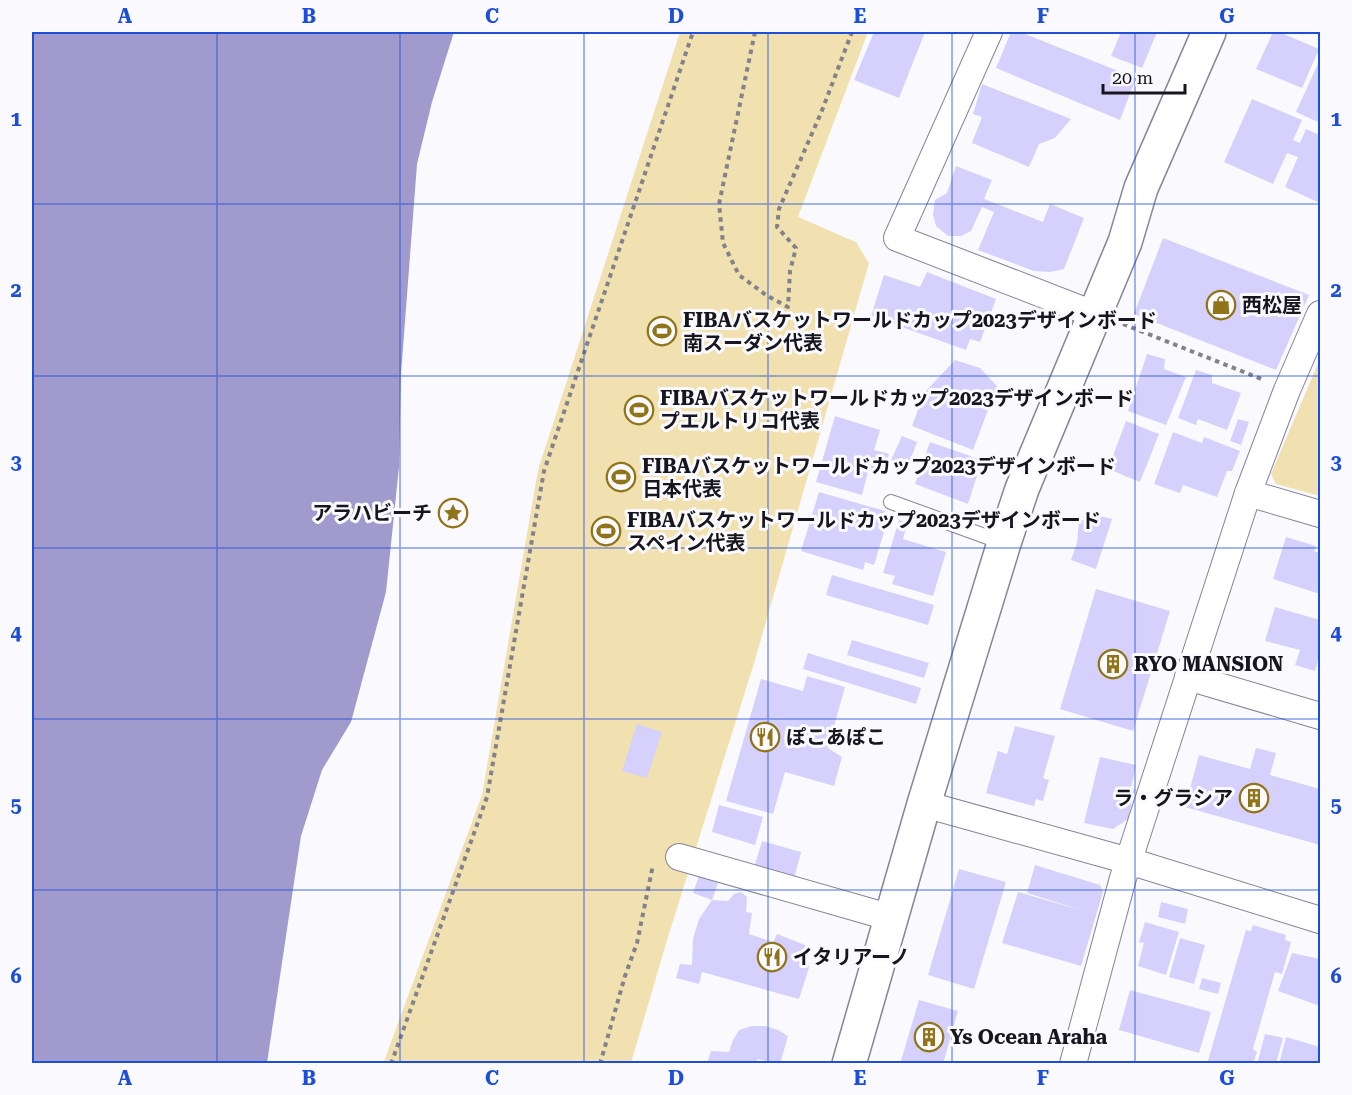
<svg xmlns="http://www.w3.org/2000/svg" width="1352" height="1095" font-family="'Roboto Serif','Noto Sans JP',serif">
<rect width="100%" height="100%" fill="#fafafe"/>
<!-- green -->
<g fill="#f1e0b0">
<path d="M680,32H868L798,217L856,242L869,263L755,660L668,937L631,1063L383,1064L482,795L538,470Z"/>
<path d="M1320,359V496L1276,484L1271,474Z"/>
</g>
<!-- water -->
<path fill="#a09acd" d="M32,32H454L432,102L417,164L401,374L399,467L386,592L351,722L322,770L301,836L267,1063H32Z"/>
<!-- building -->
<g fill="#d5d1fc">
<path d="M874,32H925L899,98L854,80Z"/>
<path d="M1011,32H1020L1136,78L1120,120L996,68Z"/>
<path d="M1121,32H1157L1142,68L1111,56Z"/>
<path d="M1273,32H1279L1319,49L1302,88L1256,69Z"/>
<path d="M1320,59V123L1296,112Z"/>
<path d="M982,84L1071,119L1055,138L1039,144L1029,167L972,143L982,117L973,114Z"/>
<path d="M1252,99L1302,120L1293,140L1300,143L1306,129L1320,135V203L1285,187L1298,157L1287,153L1273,184L1224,162Z"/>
<path d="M956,166L992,180L984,199L1043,222L1050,204L1084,218L1064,269L1050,272L1034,271L978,250L994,212L982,207L971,231L961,236H948L936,226L933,215L935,200L947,193Z"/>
<path d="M1163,238L1309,295L1276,370L1134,314Z"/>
<path d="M927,272L996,299L980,342L970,339L966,350L871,316L884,275L920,287Z"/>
<path d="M1147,354L1165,359L1164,369L1186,377L1166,425L1128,411Z"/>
<path d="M955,360L980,368L997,386L973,450L912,426L924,393Z"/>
<path d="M1196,370L1212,375V383L1241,393L1227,430L1198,419L1196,425L1178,418Z"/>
<path d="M835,416L880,430L874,450L889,454L883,472L869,468L862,495L816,482Z"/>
<path d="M1238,419L1249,422L1241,445L1230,441Z"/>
<path d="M1126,421L1159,434L1140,482L1108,469Z"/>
<path d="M1173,432L1202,443L1204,437L1240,451L1232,471H1227L1217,497L1183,485L1180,493L1154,484Z"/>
<path d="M902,436L917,442L908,466L891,460Z"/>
<path d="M930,442L982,460L968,504L915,484Z"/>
<path d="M819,492L885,511L883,521L887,522L874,565L865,562L863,570L801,551Z"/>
<path d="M1090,513L1112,519L1096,569L1071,560L1077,543L1079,519L1086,521Z"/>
<path d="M899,520L908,522L903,539L946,552L933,596L892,584L895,576L883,573Z"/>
<path d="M1286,537L1316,546L1314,551L1320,553V594L1273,579Z"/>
<path d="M832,575L934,605L928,625L826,595Z"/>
<path d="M1096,589L1170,611L1133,731L1060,709Z"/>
<path d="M1275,607L1320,620V653L1315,671L1295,665L1300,650L1265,641Z"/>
<path d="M852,640L929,663L924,678L847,655Z"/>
<path d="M808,653L921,688L916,704L803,669Z"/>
<path d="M807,676L845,687L828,748L842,757L834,786L785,772L773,814L726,801L761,679L803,691Z"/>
<path d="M637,724L662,732L647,778L622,771Z"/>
<path d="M1015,726L1055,736L1043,778L1049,780L1043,801L1036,799L1034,806L986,793L998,751L1007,754Z"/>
<path d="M1256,748L1276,753L1270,775L1320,789V845L1185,807L1199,755L1250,769Z"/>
<path d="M1100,757L1136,765L1131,788L1135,790L1128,819L1113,829L1084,823Z"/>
<path d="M719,805L763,817L755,845L712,832Z"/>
<path d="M762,841L801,852L794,879L754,868Z"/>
<path d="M1035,865L1100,885L1103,892L1081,966L1002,943L1018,892L1084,911L1027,893Z"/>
<path d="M959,869L1006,882L974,989L928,975Z"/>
<path d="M699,876L718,883L712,900L693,893Z"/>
<path d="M741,892L747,897L746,912L752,913L749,934L773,942L777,934L805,945L809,968L799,999L702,972L699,984L676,978L680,964L692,965L693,939L699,919L712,900L728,901L734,894Z"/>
<path d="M1161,902L1188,909L1185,924L1158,917Z"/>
<path d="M1145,922L1179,932L1166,975L1138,966L1144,943L1139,942Z"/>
<path d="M1253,925L1286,935L1285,940L1291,942L1282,974L1275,972L1253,1049L1257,1052L1253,1064H1207L1246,930L1251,931Z"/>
<path d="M1180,938L1205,945L1194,984L1169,977Z"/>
<path d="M1292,953L1320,959V1006L1278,991Z"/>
<path d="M1202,978L1221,983L1218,994L1199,989Z"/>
<path d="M1130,990L1211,1012L1199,1053L1119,1030Z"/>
<path d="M919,1000L958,1011L943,1064H900Z"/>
<path d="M752,1026H765L778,1030L788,1036L780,1064L757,1059L756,1064H707L711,1051L729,1052L733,1040L739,1030Z"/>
<path d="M1265,1034L1283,1038L1276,1064H1257Z"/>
<path d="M1286,1037L1320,1047V1064H1279Z"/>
</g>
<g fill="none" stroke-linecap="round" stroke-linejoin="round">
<!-- service casing -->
<g stroke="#868497" stroke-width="16">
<path id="service" d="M891,502L1004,543"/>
</g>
<!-- minor casing -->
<g stroke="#868497" stroke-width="28">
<g id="minor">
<path d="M989,32L897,238L1096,315"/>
<path d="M1248,493L1320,514"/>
<path d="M1188,677L1320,716"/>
<path d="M924,804L1129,861L1320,920"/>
<path d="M679,857L892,918"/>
<path d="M1073,1064L1123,878L1248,493L1287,390L1320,314"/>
</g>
</g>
<!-- tertiary casing -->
<g stroke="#868497" stroke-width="36">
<path id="tertiary" d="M849,1064L924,804L1004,543L1022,489L1125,242L1141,188L1209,32"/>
</g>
<!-- path -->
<g stroke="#838289" stroke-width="4" stroke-dasharray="4.5 4.5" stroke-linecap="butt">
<path d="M755,32L719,204L723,243L739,275L766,295L788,307L790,271L796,248L777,227L779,209L821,113L852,32"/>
<path d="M1123,324L1264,380"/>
<path d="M391,1064L487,797L544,471L693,32"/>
<path d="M600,1064L625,976L637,943L653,865"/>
</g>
<!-- service -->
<use href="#service" stroke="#fff" stroke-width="14"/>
<!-- minor -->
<use href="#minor" stroke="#fff" stroke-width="26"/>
<!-- tertiary -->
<use href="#tertiary" stroke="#fff" stroke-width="33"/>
</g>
<!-- grid -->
<path fill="none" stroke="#1d4ed8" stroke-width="1.5" stroke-opacity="0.55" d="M217,32V1064M400,32V1064M584,32V1064M768,32V1064M952,32V1064M1135,32V1064M32,204H1320M32,376H1320M32,548H1320M32,719H1320M32,890H1320"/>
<!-- icons -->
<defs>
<g id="shop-ring" transform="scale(1.5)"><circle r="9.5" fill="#fafafe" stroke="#907419" stroke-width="1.5"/><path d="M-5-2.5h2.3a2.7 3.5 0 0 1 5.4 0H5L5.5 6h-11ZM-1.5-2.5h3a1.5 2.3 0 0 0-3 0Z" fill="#907419"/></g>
<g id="stadium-ring" transform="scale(1.5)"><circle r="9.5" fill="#fafafe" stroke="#907419" stroke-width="1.5"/><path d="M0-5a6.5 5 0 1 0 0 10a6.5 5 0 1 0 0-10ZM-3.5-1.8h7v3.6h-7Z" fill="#907419"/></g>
<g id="sight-ring" transform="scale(1.5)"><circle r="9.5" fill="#fafafe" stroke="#907419" stroke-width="1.5"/><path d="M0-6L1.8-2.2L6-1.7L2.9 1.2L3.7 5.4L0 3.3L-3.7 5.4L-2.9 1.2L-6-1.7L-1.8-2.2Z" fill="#907419"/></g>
<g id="building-ring" transform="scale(1.5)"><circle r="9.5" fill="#fafafe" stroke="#907419" stroke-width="1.5"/><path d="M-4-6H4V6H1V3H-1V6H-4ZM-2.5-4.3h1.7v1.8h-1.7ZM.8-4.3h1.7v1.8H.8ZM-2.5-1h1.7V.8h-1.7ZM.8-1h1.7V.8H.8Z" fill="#907419"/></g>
<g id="restaurant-ring" transform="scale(1.5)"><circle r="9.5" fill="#fafafe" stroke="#907419" stroke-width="1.5"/><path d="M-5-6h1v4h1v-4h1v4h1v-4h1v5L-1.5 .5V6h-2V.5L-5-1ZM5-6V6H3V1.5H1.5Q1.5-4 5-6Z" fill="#907419"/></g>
</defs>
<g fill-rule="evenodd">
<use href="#shop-ring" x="1221" y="305"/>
<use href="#stadium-ring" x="662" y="331"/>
<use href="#stadium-ring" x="639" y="410"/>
<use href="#stadium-ring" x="621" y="477"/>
<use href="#sight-ring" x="453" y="513"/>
<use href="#stadium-ring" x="606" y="531"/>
<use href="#building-ring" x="1113" y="664"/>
<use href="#restaurant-ring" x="765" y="737"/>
<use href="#building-ring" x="1254" y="798"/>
<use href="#restaurant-ring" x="772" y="957"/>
<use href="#building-ring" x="929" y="1037"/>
</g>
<g text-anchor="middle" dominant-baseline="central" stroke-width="6" stroke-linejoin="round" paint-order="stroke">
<!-- poi labels -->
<g font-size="20" font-weight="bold" fill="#17161e" stroke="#fafafe" text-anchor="start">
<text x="1242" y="305">西松屋</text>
<text x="683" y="320">FIBAバスケットワールドカップ2023デザインボード<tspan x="683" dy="23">南スーダン代表</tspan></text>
<text x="660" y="398">FIBAバスケットワールドカップ2023デザインボード<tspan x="660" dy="23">プエルトリコ代表</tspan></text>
<text x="642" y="466">FIBAバスケットワールドカップ2023デザインボード<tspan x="642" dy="23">日本代表</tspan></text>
<text x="432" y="513" text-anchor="end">アラハビーチ</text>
<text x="627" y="520">FIBAバスケットワールドカップ2023デザインボード<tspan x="627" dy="23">スペイン代表</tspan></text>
<text x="1134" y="664">RYO MANSION</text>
<text x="786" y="737">ぽこあぽこ</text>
<text x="1233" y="798" text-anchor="end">ラ・グラシア</text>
<text x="793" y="957">イタリアーノ</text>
<text x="950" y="1037">Ys Ocean Araha</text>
</g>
</g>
<!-- border -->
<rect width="1352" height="1095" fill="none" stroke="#fafafe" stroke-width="66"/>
<!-- scale -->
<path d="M1103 84v9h82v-9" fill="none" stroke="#17161e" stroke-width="3"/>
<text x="1112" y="84" font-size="18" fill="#17161e" stroke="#fafafe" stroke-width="4.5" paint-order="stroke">20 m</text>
<rect x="33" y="33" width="1286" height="1029" fill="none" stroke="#1d4ed8" stroke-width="2"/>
<g font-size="20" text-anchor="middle" font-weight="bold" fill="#1d4ed8">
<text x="125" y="23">A</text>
<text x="309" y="23">B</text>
<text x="492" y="23">C</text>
<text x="676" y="23">D</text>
<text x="860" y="23">E</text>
<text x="1043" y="23">F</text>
<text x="1227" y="23">G</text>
<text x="16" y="126">1</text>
<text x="1336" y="126">1</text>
<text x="16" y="297">2</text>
<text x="1336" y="297">2</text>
<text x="16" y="469">3</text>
<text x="1336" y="469">3</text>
<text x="16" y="640">4</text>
<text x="1336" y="640">4</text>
<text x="16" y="812">5</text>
<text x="1336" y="812">5</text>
<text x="16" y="983">6</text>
<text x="1336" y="983">6</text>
<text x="125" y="1085">A</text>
<text x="309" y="1085">B</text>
<text x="492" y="1085">C</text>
<text x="676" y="1085">D</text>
<text x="860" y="1085">E</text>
<text x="1043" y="1085">F</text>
<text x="1227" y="1085">G</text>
</g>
</svg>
